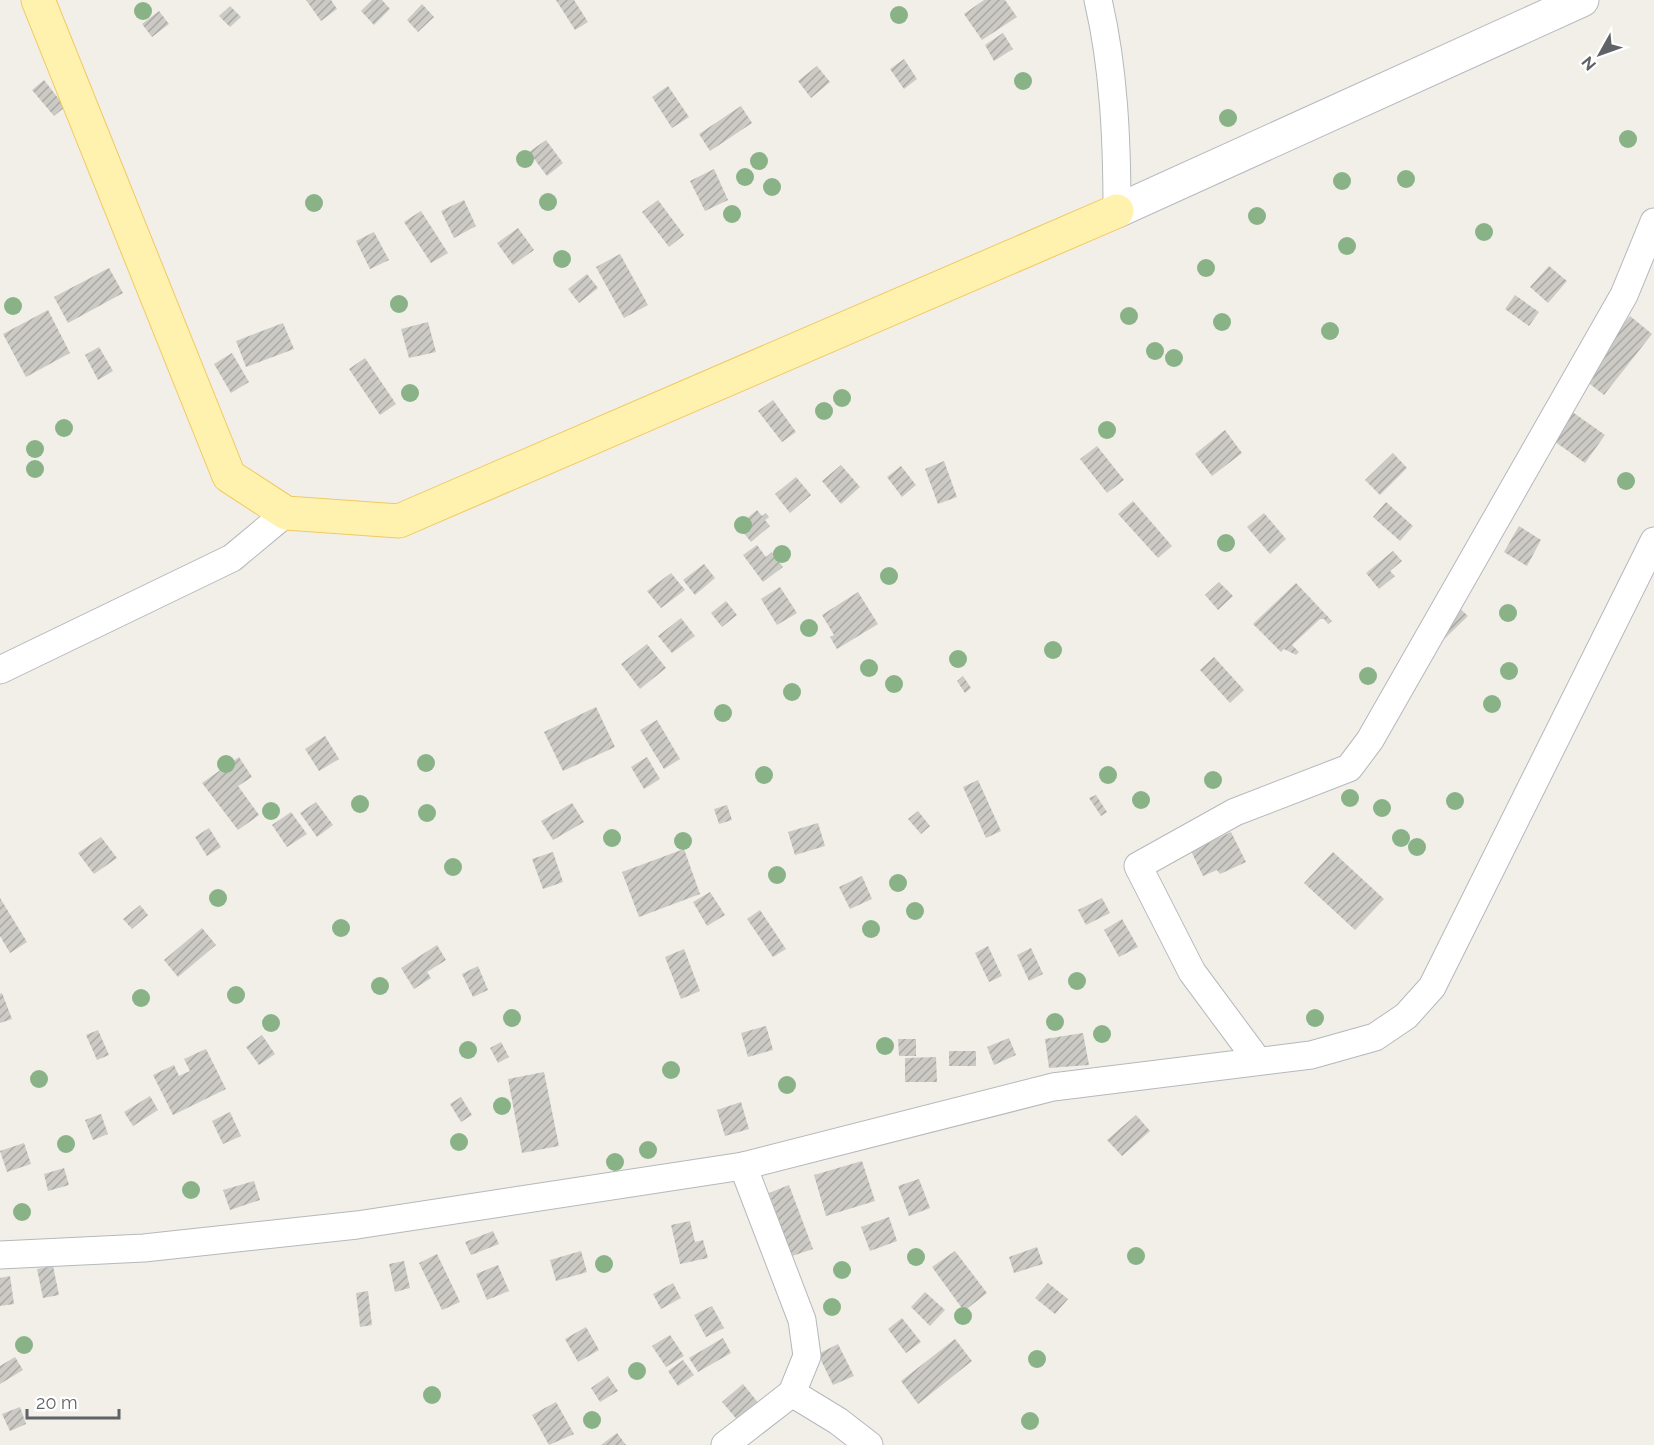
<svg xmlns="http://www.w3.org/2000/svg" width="1654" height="1445" font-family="Raleway,sans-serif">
<defs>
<pattern id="building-hatch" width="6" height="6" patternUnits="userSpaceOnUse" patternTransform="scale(1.5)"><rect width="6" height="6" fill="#cccac5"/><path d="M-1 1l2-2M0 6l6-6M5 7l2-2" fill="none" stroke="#a9a8a4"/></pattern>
</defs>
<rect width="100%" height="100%" fill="#f1efe8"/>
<!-- building -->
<g fill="url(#building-hatch)">
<path d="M306,0H331L337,9L321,21Z"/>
<path d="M372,0H382L390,9L374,25L361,11Z"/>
<path d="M556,0H574L588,22L575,30Z"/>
<path d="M984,0H1005L1017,17L982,40L964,14Z"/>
<path d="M422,4L434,17L418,32L407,20Z"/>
<path d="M230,6L241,17L230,27L219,16Z"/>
<path d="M159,11L169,24L152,37L142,24Z"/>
<path d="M1003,33L1013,49L994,61L985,45Z"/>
<path d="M904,59L917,79L904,89L890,69Z"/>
<path d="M817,66L830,82L811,98L798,81Z"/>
<path d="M44,80L65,107L54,116L32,90Z"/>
<path d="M668,86L689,117L672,128L652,97Z"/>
<path d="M741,106L752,123L710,151L699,134Z"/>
<path d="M546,140L563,163L547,176L529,152Z"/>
<path d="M714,169L728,200L705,211L690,181Z"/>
<path d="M464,200L476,226L454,238L441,211Z"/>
<path d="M658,200L684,235L669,247L642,212Z"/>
<path d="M421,211L448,253L431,263L404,222Z"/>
<path d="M518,228L534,250L513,265L497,243Z"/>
<path d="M374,232L389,260L370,269L356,241Z"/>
<path d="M620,254L648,305L624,318L596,267Z"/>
<path d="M1549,266L1567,281L1548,303L1530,287Z"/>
<path d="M109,268L123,293L68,323L54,297Z"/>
<path d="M587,274L598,288L579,303L568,289Z"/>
<path d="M1515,295L1539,312L1529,326L1505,309Z"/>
<path d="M48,310L70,353L26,377L3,334Z"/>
<path d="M1630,316L1652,334L1604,395L1581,377Z"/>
<path d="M428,322L436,352L409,358L401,329Z"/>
<path d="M283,323L294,349L246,367L236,341Z"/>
<path d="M99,347L113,371L98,380L85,355Z"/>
<path d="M232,353L249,382L231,393L214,364Z"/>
<path d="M365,358L396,404L380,415L349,369Z"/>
<path d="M773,400L796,432L782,442L758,411Z"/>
<path d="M1571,411L1605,435L1585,463L1551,439Z"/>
<path d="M1225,430L1242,453L1212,476L1195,454Z"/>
<path d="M1097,446L1124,480L1107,493L1080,459Z"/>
<path d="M1393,453L1407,468L1380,495L1365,480Z"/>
<path d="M944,461L957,497L938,504L925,469Z"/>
<path d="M841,465L860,487L841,504L822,481Z"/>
<path d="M901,466L916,485L902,497L887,477Z"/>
<path d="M796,477L811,495L790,513L775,494Z"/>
<path d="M1133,501L1172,546L1158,558L1118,514Z"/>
<path d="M1386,502L1413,526L1400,541L1373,517Z"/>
<path d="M757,510L762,516L766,513L769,517L765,520L770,526L751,542L738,526Z"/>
<path d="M1264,513L1286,539L1270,554L1247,527Z"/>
<path d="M1519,526L1541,540L1527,566L1504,552Z"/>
<path d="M757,545L766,557L772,552L783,567L763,582L743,555Z"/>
<path d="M1393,551L1402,561L1390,571L1395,576L1379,589L1366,573Z"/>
<path d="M704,564L715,578L695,595L683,580Z"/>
<path d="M671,573L685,590L661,608L647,591Z"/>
<path d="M1219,582L1233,596L1218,610L1205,595Z"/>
<path d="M1296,583L1332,621L1328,624L1324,619H1320L1304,634L1292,645L1299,652L1296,655L1284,649L1281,652L1253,624Z"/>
<path d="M780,587L797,613L777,625L761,599Z"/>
<path d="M858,592L878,624L837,649L830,637L834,635L822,615Z"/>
<path d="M726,601L737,615L722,627L711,613Z"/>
<path d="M1456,605L1468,616L1437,646Z"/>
<path d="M681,618L695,636L672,653L658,636Z"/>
<path d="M647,644L666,668L640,689L621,664Z"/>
<path d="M1214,657L1244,690L1230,703L1200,670Z"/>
<path d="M963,676L971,688L965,693L957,681Z"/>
<path d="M596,707L615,747L563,771L544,732Z"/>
<path d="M657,720L680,759L664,769L640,730Z"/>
<path d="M325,736L339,759L319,771L305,749Z"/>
<path d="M239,757L252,777L238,786L259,815L238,830L202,783Z"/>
<path d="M647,757L660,779L644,789L631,767Z"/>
<path d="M978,780L1001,831L986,838L963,787Z"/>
<path d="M1096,795L1107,812L1101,816L1089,798Z"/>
<path d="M316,802L333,825L317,837L300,813Z"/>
<path d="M572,803L584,822L553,840L541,821Z"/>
<path d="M727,805L732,820L719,824L714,809Z"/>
<path d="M918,811L930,826L921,834L908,819Z"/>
<path d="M291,812L307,834L287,847L272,825Z"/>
<path d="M818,823L825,846L795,855L788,832Z"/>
<path d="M209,828L221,847L207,856L195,837Z"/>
<path d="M1231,832L1246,862L1220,874L1217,870L1203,876L1191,851Z"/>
<path d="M101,837L117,858L94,874L78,853Z"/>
<path d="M684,849L700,894L639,917L622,872Z"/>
<path d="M553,852L563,882L543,889L532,859Z"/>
<path d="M1333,852L1384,899L1355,930L1304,883Z"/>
<path d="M862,876L872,899L850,909L839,887Z"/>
<path d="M710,892L725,915L707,926L693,902Z"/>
<path d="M0,898L27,942L10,953L0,936Z"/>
<path d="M1102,898L1110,913L1086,925L1078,910Z"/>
<path d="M140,905L148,915L132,929L123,919Z"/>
<path d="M760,910L786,949L773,957L747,919Z"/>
<path d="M1122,919L1138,947L1119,957L1104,930Z"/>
<path d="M202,928L216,945L178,977L164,960Z"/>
<path d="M437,945L446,960L427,972L431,978L414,989L401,968Z"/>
<path d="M988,946L1002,976L989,982L975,953Z"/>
<path d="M1031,948L1043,974L1029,981L1017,955Z"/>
<path d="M684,949L700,991L681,999L665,957Z"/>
<path d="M478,966L488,990L473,997L462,974Z"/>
<path d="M2,993L12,1019L0,1023V994Z"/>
<path d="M766,1026L773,1050L748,1057L741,1033Z"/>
<path d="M98,1030L109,1055L97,1060L86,1035Z"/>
<path d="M1083,1033L1089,1065L1049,1068L1045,1039Z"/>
<path d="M262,1035L275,1054L259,1065L246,1047Z"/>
<path d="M1009,1038L1016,1055L994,1065L987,1047Z"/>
<path d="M898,1039H916V1056H899Z"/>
<path d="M501,1042L509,1057L498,1063L490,1048Z"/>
<path d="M206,1049L226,1089L173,1115L153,1075L174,1065L179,1076L190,1071L184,1059Z"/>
<rect x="949" y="1051" width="27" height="15"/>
<path d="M936,1057L937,1082H905V1058Z"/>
<path d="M544,1072L559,1146L522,1153L508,1079Z"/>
<path d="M150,1096L158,1110L133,1126L124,1112Z"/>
<path d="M461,1097L472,1115L461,1122L450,1104Z"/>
<path d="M741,1102L749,1129L725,1136L717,1110Z"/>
<path d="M230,1112L241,1136L223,1144L212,1121Z"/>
<path d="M101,1114L108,1134L93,1140L85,1120Z"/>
<path d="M1136,1115L1150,1131L1122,1156L1107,1140Z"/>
<path d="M24,1143L31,1164L7,1172L0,1151Z"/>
<path d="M862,1161L875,1201L826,1216L814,1175Z"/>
<path d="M64,1168L69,1185L48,1191L44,1174Z"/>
<path d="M919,1179L930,1208L909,1216L898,1186Z"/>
<path d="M254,1181L260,1200L230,1210L223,1190Z"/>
<path d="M789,1185L813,1249L792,1256L769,1193Z"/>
<path d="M889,1217L897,1241L870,1251L861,1227Z"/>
<path d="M690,1221L695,1242L703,1240L708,1258L680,1264L671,1225Z"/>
<path d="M493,1231L499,1244L471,1255L465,1242Z"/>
<path d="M1037,1247L1043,1264L1014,1273L1009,1257Z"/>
<path d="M581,1251L587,1272L556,1281L550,1260Z"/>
<path d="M955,1251L987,1293L964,1311L932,1267Z"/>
<path d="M437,1254L460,1302L442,1310L419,1263Z"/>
<path d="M404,1261L410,1288L395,1292L389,1264Z"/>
<path d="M498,1265L509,1291L487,1300L476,1274Z"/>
<path d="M53,1266L59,1295L43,1298L37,1269Z"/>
<path d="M10,1276L14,1304L0,1306V1278Z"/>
<path d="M673,1283L681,1298L661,1309L653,1294Z"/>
<path d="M1048,1283L1068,1299L1055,1314L1035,1298Z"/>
<path d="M368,1291L372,1325L360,1327L356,1293Z"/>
<path d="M925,1292L945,1310L930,1326L911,1307Z"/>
<path d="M712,1306L724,1328L706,1337L694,1315Z"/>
<path d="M902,1318L921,1342L906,1353L888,1329Z"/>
<path d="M586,1327L599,1350L578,1362L565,1339Z"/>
<path d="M670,1335L684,1356L666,1367L652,1346Z"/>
<path d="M723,1338L731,1353L698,1372L689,1358Z"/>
<path d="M955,1339L972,1361L918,1404L901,1381Z"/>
<path d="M838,1344L854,1376L833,1385L818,1354Z"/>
<path d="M15,1357L23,1370L0,1384V1366Z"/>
<path d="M683,1360L694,1375L678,1386L668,1371Z"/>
<path d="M608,1376L618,1391L600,1402L591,1388Z"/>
<path d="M743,1384L760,1405L740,1423L722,1402Z"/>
<path d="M556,1402L574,1434L549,1445L532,1415Z"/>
<path d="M20,1407L26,1424L10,1431L2,1414Z"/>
<path d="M617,1433L626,1445H601Z"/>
</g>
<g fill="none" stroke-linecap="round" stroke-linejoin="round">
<!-- street casing -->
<g stroke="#b5b8bc" stroke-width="29">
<g id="street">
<path d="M1098,0C1114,68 1117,141 1117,211"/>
<path d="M0,670L232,558L286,513"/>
<path d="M1258,1061L1192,972L1138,866L1235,812L1349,768L1370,740L1624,295L1654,222"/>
<path d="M0,1255L144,1248L357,1225L743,1166L1053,1087L1311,1055L1375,1037L1406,1016L1432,987L1654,541"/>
<path d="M792,1393L838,1421L869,1445"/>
<path d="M725,1445L792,1393L807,1356L802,1320L743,1166"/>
</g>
</g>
<!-- secondary casing -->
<g stroke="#b6babf" stroke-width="35">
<path id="secondary" d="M1117,211L1582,0"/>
</g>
<!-- primary casing -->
<g stroke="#f2c960" stroke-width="35">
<path id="primary" d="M38,0L229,476L286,513L399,521L1117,211"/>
</g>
<!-- street -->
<use href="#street" stroke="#fff" stroke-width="27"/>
<!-- secondary -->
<use href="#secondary" stroke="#fff" stroke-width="33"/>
<!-- primary -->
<use href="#primary" stroke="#fff2af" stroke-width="33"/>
</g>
<!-- trees -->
<g fill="#89b387">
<circle cx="143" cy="11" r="9"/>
<circle cx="899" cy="15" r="9"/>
<circle cx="1023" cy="81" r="9"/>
<circle cx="1228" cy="118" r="9"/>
<circle cx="1628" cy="139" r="9"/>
<circle cx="525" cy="159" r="9"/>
<circle cx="759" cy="161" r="9"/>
<circle cx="745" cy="177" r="9"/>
<circle cx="1406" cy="179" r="9"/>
<circle cx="1342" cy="181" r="9"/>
<circle cx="772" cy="187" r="9"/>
<circle cx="548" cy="202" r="9"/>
<circle cx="314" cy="203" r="9"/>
<circle cx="732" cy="214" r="9"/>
<circle cx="1257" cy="216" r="9"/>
<circle cx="1484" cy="232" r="9"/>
<circle cx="1347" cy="246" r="9"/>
<circle cx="562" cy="259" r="9"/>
<circle cx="1206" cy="268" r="9"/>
<circle cx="399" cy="304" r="9"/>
<circle cx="13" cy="306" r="9"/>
<circle cx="1129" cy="316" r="9"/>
<circle cx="1222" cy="322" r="9"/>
<circle cx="1330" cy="331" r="9"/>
<circle cx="1155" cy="351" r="9"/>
<circle cx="1174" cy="358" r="9"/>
<circle cx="410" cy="393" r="9"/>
<circle cx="842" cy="398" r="9"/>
<circle cx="824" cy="411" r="9"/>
<circle cx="64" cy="428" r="9"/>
<circle cx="1107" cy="430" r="9"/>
<circle cx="35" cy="449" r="9"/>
<circle cx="35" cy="469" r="9"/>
<circle cx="1626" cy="481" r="9"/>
<circle cx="743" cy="525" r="9"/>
<circle cx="1226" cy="543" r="9"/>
<circle cx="782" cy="554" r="9"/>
<circle cx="889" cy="576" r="9"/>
<circle cx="1508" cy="613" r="9"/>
<circle cx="809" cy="628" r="9"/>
<circle cx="1053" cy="650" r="9"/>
<circle cx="958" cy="659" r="9"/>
<circle cx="869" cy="668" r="9"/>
<circle cx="1509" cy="671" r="9"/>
<circle cx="1368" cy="676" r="9"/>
<circle cx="894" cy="684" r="9"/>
<circle cx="792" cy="692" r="9"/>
<circle cx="1492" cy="704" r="9"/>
<circle cx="723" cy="713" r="9"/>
<circle cx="426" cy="763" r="9"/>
<circle cx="226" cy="764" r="9"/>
<circle cx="764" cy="775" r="9"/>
<circle cx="1108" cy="775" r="9"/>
<circle cx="1213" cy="780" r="9"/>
<circle cx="1350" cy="798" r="9"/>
<circle cx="1141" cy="800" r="9"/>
<circle cx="1455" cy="801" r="9"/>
<circle cx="360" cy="804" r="9"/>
<circle cx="1382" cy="808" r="9"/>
<circle cx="271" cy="811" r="9"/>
<circle cx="427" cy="813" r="9"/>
<circle cx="612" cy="838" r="9"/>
<circle cx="1401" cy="838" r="9"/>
<circle cx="683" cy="841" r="9"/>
<circle cx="1417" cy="847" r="9"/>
<circle cx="453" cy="867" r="9"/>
<circle cx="777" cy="875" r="9"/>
<circle cx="898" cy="883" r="9"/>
<circle cx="218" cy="898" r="9"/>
<circle cx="915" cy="911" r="9"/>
<circle cx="341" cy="928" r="9"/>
<circle cx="871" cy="929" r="9"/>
<circle cx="1077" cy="981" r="9"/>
<circle cx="380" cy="986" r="9"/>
<circle cx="236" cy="995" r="9"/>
<circle cx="141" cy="998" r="9"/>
<circle cx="512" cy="1018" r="9"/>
<circle cx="1315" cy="1018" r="9"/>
<circle cx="1055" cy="1022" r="9"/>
<circle cx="271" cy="1023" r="9"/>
<circle cx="1102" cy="1034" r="9"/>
<circle cx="885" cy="1046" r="9"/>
<circle cx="468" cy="1050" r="9"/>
<circle cx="671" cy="1070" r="9"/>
<circle cx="39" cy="1079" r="9"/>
<circle cx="787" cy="1085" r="9"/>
<circle cx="502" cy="1106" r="9"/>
<circle cx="459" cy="1142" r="9"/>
<circle cx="66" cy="1144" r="9"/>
<circle cx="648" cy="1150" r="9"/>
<circle cx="615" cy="1162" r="9"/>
<circle cx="191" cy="1190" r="9"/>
<circle cx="22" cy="1212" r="9"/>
<circle cx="1136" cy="1256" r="9"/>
<circle cx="916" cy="1257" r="9"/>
<circle cx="604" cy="1264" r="9"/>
<circle cx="842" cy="1270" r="9"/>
<circle cx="832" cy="1307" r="9"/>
<circle cx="963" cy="1316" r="9"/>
<circle cx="24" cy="1345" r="9"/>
<circle cx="1037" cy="1359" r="9"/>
<circle cx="637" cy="1371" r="9"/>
<circle cx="432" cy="1395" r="9"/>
<circle cx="592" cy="1420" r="9"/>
<circle cx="1030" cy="1421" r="9"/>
</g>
<!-- north arrow -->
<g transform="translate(1600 54) rotate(230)" stroke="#ffffff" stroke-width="4.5" paint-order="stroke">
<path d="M0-4.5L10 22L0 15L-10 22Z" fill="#5f6368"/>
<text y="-9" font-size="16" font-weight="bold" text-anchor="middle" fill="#5f6368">N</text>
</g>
<!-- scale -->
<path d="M27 1409v9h92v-9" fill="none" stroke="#5f6368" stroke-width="3"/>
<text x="36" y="1409" font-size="18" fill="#5f6368" stroke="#ffffff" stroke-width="4.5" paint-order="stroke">20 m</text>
</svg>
